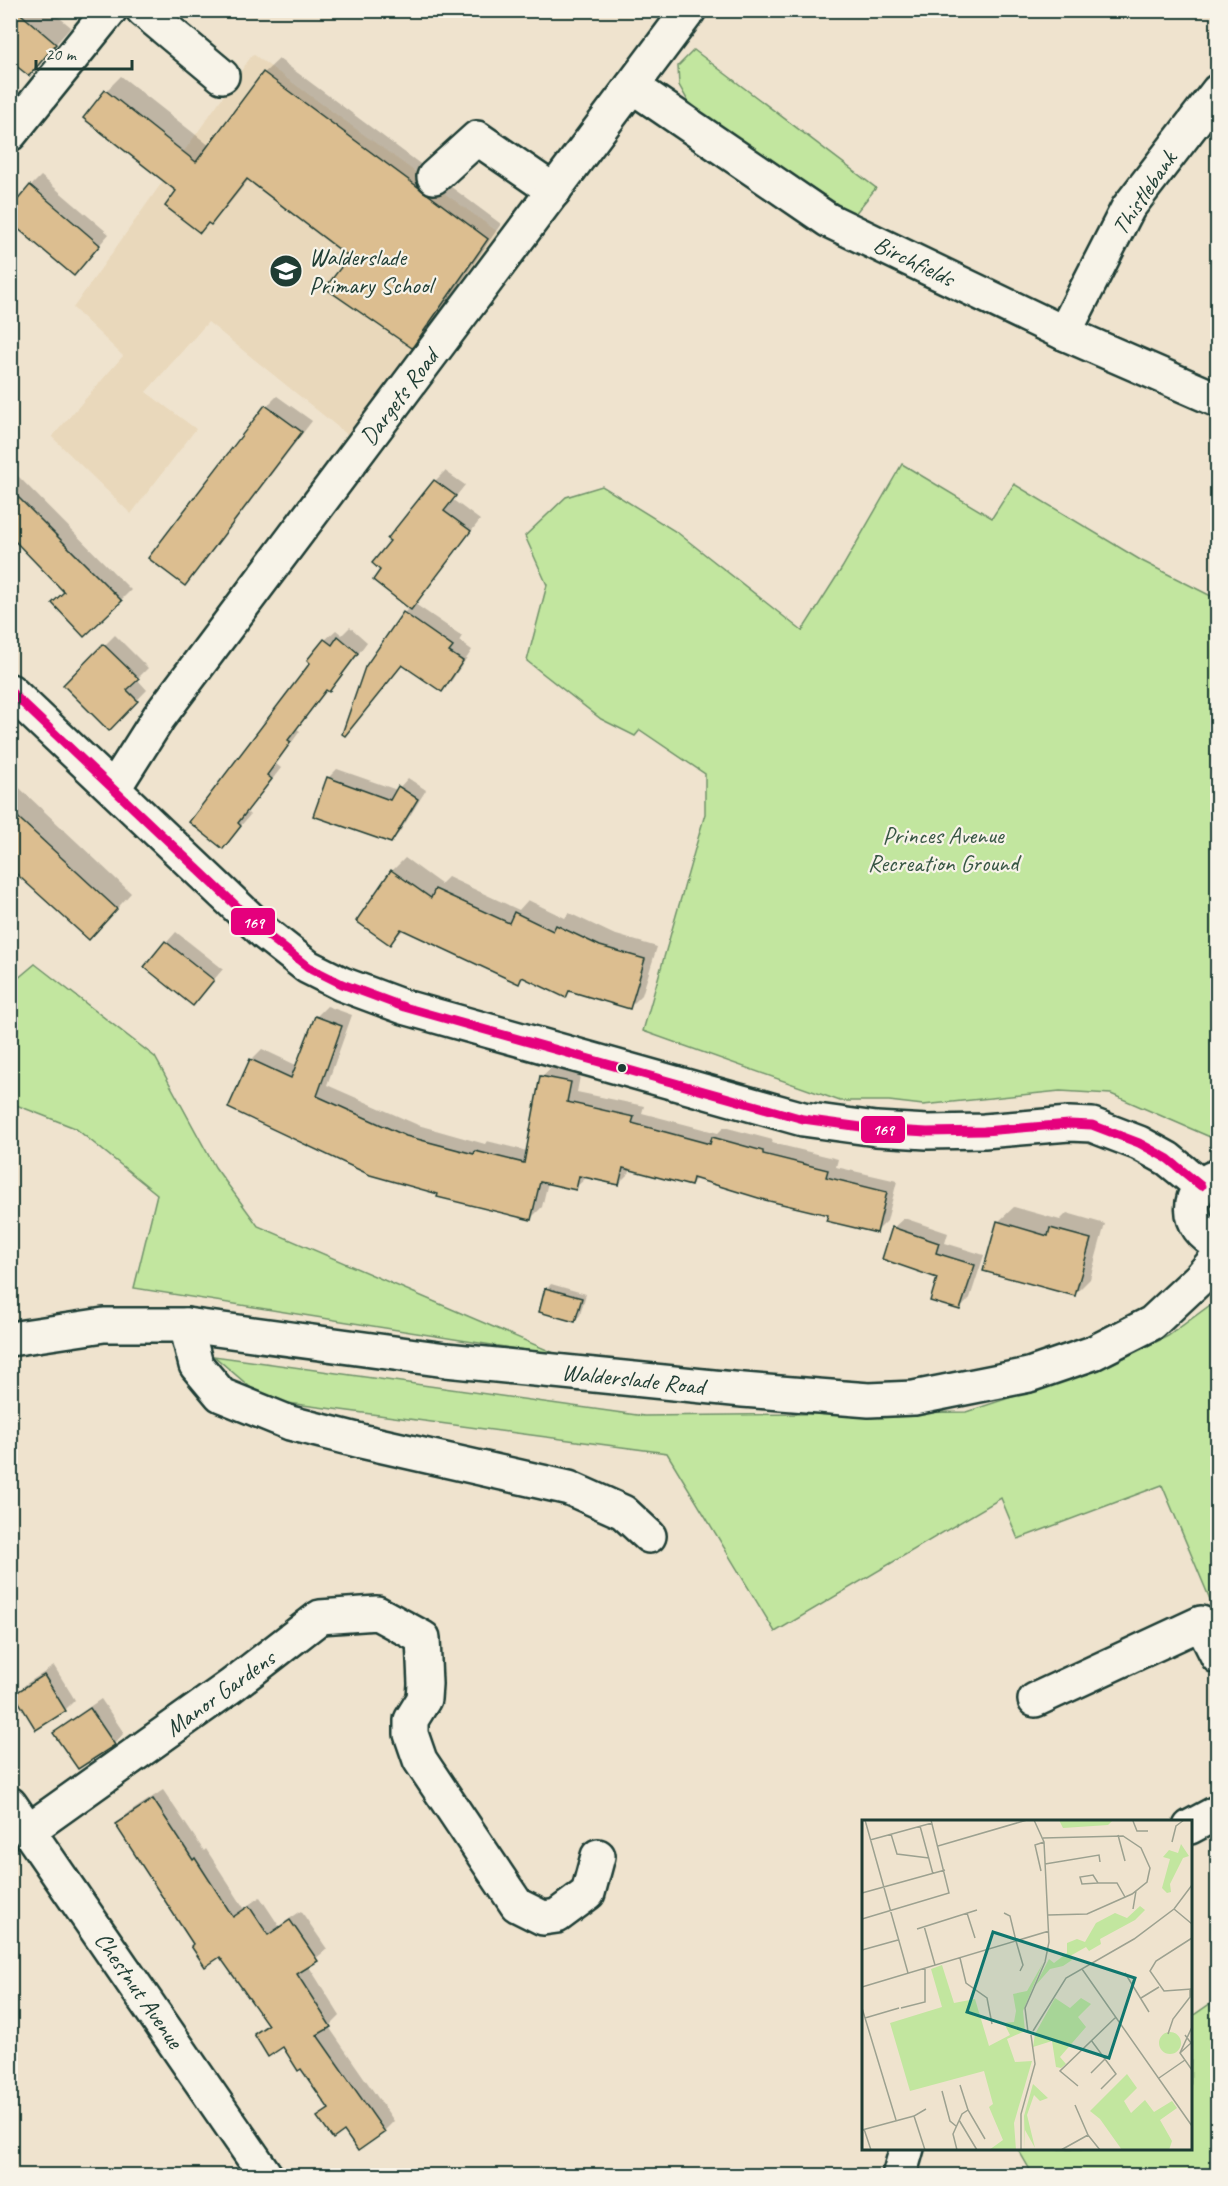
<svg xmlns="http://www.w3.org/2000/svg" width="1228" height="2186" font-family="Caveat,sans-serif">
<rect width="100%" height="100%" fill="#efe3ce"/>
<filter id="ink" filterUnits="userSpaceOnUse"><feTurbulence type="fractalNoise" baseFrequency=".0167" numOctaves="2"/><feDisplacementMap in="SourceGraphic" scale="12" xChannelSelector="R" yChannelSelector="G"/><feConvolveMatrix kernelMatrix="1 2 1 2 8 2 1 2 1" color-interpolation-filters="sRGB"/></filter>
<g filter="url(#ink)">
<!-- built -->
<path fill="#e9d8bb" d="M253,54L502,235L349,436L208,322L146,392L196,429L131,514L52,437L123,356L73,308Z"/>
<!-- green -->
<g fill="#c2e69f" stroke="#70926a" stroke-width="1.5">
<path d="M694,50L876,188L854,215L718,126L688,101L679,85L678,66Z"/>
<path d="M902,464L992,518L1014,484L1142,561L1217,599V1140L1111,1094L1060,1091L923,1105L889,1101H840L643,1031L705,814V774L640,730L635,736L601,719L527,661L547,585L525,536L566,497L602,486L678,533L802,631L842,568Z"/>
<path d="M35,964L155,1057L215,1167L258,1226L561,1356L134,1288L157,1194L75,1128L11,1103L10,985Z"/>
<path d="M1217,1300V1616L1162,1485L1018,1539L1001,1498L775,1632L667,1453L265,1400L214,1356L644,1416L966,1412L1110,1365L1168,1336Z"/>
<path d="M1217,1999V2175H1033L1018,2149L1190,2148L1191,2017Z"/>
</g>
<!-- shadow -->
<g fill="#0003">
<path d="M10,10H50L71,27L29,74Z"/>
<path d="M279,59L501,224L427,331L412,346L351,257L249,179L225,209L211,223L178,191L106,91L121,76L210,146L264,73Z"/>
<path d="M41,176L109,234L74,274L31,186Z"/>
<path d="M277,396L312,421L195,574L185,584L150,557L267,406Z"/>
<path d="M445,471L465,485L453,500L480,520L415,604L462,636L459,641L472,650L452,680L442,690L403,664L345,734L404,613L410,607L435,481Z"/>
<path d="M14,472L131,590L121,600L66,591L10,534V475Z"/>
<path d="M350,627L367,642L339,680L328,689L297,729L300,731L276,764L281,768L247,812L250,815L223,847L312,663L325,640L336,630L342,635Z"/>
<path d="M115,635L148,668L137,679L147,690L109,729L65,685Z"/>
<path d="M337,769L397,790L408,778L426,790L399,833L390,842L328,778Z"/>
<path d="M10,779L131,893L104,923L10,865Z"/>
<path d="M405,858L441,884L448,877L519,910L528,900L565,918L569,913L613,934L657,947L642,995L630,1007L572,990L565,996L525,977L519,982L404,929L390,943L358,921L392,871Z"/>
<path d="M176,932L223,969L193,1004L146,966Z"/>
<path d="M327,1006L352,1015L327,1085L418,1125L485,1144L487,1141L527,1151L542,1076L553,1066L581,1071L577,1092L644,1106L642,1113L718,1133L724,1127L773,1140L772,1143L838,1159L836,1167L897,1181L887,1221L876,1232L829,1214L697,1178L691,1184L630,1168V1172L619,1183L587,1177L575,1188L548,1182L542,1207L531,1218L440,1193L251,1060L262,1049L298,1066L316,1017Z"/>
<path d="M1014,1207L1060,1220L1067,1213L1105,1224L1090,1279L1074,1295L998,1222Z"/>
<path d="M904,1218L948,1233L945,1243L984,1255L970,1298L960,1309L939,1277L893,1228Z"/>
<path d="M551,1284L586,1294L580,1315L575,1320L547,1289Z"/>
<path d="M54,1666L75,1700L65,1710L16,1694L26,1684Z"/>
<path d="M101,1699L124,1733L114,1744L55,1733L66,1723Z"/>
<path d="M163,1790L204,1851L206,1849L244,1908L260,1897L279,1926L301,1911L327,1949L308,1965L340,2016L329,2027L394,2121L384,2131L359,2149L345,2129L319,2117L329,2107L284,2045L256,2034L268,2022L221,1955L195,1944L117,1824L127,1814Z"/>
<path d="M412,2168L417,2176H400Z"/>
</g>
<!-- building -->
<g fill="#dcbe90" stroke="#1f3d34" stroke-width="1.5">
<path d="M10,10H16L56,44L29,76L10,61Z"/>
<path d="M263,72L488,239L412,348L325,288L349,257L247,179L211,225L208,223L200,233L165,206L176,191L83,118L105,90L196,162Z"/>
<path d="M30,185L100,245L74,276L10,222V209Z"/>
<path d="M265,405L302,432L185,586L148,558Z"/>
<path d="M434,480L456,496L444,511L471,531L411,610L373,580L380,570L372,563L390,541L387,539Z"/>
<path d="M10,489L122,601L84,637L52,603L64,592L10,536Z"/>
<path d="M403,612L453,647L449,652L463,661L442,692L402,665L345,736L342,734L365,667Z"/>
<path d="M338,636L358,653L329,692L326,690L288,740L291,742L267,775L272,779L238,823L241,826L223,849L189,822L310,663L307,660L324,639L332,645Z"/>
<path d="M103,644L139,679L127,690L138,701L109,731L63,685Z"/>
<path d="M327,777L390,800L398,786L418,799L391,843L313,816Z"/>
<path d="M10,810L117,909L89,940L10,868Z"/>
<path d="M391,870L431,898L435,889L509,923L514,912L553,931L556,925L600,946L645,959L630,1009L569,991L566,998L522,977L519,984L401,929L390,945L356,921Z"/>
<path d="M165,941L214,980L193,1006L144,967Z"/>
<path d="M315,1016L342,1026L317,1096L406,1136L474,1154L475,1151L524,1163L540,1076L571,1082L567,1102L634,1117L632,1123L710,1144L712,1137L763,1151V1154L828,1170L826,1177L887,1192L877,1233L826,1221L828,1215L765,1200L693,1178L691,1186L623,1168L619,1185L579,1176L576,1190L540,1182L531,1220L437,1197L438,1194L370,1175L228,1108L250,1059L291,1078Z"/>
<path d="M997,1221L1048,1236L1050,1228L1091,1239L1075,1296L983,1271Z"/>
<path d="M892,1227L939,1243L936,1253L975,1265L960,1310L930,1301L937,1278L882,1259Z"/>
<path d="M545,1288L582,1298L575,1322L539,1312Z"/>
<path d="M44,1675L66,1711L36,1730L14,1694Z"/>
<path d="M90,1708L115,1745L78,1769L53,1733Z"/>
<path d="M153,1799L193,1860L195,1858L233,1917L249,1906L268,1935L290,1920L318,1961L297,1974L331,2027L317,2035L385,2132L358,2151L344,2131L333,2139L317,2117L329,2109L301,2069L298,2071L283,2047L268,2057L254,2034L268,2025L220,1957L205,1967L191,1946L193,1944L115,1824Z"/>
</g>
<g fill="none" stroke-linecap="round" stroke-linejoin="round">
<!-- minor casing -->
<g stroke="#1f3d34" stroke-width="38">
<g id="minor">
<path d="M143,10L222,76"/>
<path d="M632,86L828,220L1064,333L1218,400"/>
<path d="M10,134L110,10"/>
<path d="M434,177L477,138L554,191"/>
<path d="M1064,333L1128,208L1218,91"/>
<path d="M10,691L266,934L308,967L342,984L404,1007L803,1119L876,1129L927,1132L984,1131L1069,1124L1092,1125L1139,1143L1168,1159L1201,1186"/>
<path d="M114,788L159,717L689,10"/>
<path d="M1218,1176C1183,1188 1185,1229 1218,1243"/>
<path d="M186,1325L196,1365L221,1395L290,1423L361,1441L569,1488L623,1512L649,1536"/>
<path d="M10,1339L104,1325H186L446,1360L743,1390L869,1400L914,1398L1029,1375L1093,1353L1152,1323L1200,1278L1218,1257"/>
<path d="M1035,1700L1201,1623L1218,1657"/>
<path d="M10,1804L266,2176"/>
<path d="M1190,1827L1218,1812"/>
<path d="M29,1830L231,1686L320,1617L377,1613L423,1638L425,1684L424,1699L411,1720V1734L420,1760L517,1905L543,1918L557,1916L588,1893L598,1856"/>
<path d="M899,2176L907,2148"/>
</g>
</g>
<!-- minor -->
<use href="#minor" stroke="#f7f3e8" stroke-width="33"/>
<!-- bus-1 casing -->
<g stroke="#f7f3e8" stroke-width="14">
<path id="bus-1" d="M10,691L266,934L308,967L342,984L404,1007L803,1119L876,1129L927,1132L984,1131L1069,1124L1092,1125L1139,1143L1168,1159L1201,1186"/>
</g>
<!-- bus-1 -->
<use href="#bus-1" stroke="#e5007d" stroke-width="9"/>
</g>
</g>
<!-- icons -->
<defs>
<g id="school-disc" transform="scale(1.725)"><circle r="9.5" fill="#1f3d34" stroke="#f7f3e8"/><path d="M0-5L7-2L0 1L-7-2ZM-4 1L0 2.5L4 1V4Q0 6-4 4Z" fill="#fff"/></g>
</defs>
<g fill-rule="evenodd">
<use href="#school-disc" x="286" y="271"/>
</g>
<!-- markers -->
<circle fill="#1f3d34" stroke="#f7f3e8" stroke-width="2" cx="622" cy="1068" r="5"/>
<g text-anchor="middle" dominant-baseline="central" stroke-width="4.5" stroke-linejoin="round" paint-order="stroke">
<!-- street labels -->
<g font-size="24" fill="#1f3d34" stroke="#f7f3e8">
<text transform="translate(1144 193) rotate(-56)">Thistlebank</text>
<text transform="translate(914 261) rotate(26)">Birchfields</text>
<text transform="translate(399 397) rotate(-53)">Dargets Road</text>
<text transform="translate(633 1379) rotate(6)">Walderslade Road</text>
<text transform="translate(220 1693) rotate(-36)">Manor Gardens</text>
<text transform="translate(139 1990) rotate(55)">Chestnut Avenue</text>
</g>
<!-- poi labels -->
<g font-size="24" fill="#1f3d34" stroke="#f7f3e8" text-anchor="start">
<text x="309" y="257">Walderslade<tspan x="309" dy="28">Primary School</tspan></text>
</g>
<!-- park labels -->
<g font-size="24" fill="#375644" stroke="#f7f3e8">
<text x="943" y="835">Princes Avenue<tspan x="943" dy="28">Recreation Ground</tspan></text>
</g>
</g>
<!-- overview -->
<g transform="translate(862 1820)">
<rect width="330" height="330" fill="#efe3ce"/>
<path d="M197,0H251L246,5L201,8ZM319,24L327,36L321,38L308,64L309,72L305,73L300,68L308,39L301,37L307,30L316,33ZM278,86L283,90L273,100L238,119L239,124L227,131L224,127L208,136L210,140L201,146L188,149L173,166L187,139L192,143L205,133V123L215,119L223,122L234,103L253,93L265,98ZM181,143L161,191L163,211L145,219L153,242L170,241L152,303L154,330H127L141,320L127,287L131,284L122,251L48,271L28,203L80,187L69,149L80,145L92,183L113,179L127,226L148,215L142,203L152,202L154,191L151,174L165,171ZM193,178L208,188L219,178L229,184L216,197L224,207L198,237L204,244L199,248L194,247L190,221L171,227L173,214ZM297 223a11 11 0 1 1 22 0a11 11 0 1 1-22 0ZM265,254L275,268L262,281L269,293L283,280L292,292L310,281L315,288L298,300L310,321L307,330H260L238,299L228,291ZM171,264L186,278L178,281L172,275L165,295L173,328L163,310V330L162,296Z" fill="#c2e69f"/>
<path fill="none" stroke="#9ca190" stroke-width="1.5" d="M3,0L46,153M271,1L275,11H286M58,6L71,54M29,14L35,34L67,38M256,15L263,41M181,18L261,16L279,28L288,48L285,62L270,74L225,94L186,95M8,20L70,3M310,22L314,6L322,0M76,26L165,0M183,44L237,35L238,42M179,51L173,25L182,22M236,63L220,64L218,57L231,55L236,63H255L263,77M0,73L83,50M271,89L274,71M312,89L330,104M105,93L113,118M142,93L148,96L154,121M0,99L87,73L69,0M62,106L73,145M55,109L115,90M330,118L294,141L288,151L302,171L330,169M154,121L161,145L158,151M0,130L36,120M98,138L104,163L125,178L130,204M220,149L330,306M263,153L287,192M0,167L187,111M279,178L297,167M0,188L34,300M39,188L63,182V148M3,198L37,188M330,207L318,233L330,250M171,211L204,158L272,119L312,89L330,65M166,212L163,188L183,142L187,122L182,22L172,0M306,214L311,199L328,177V169M229,220L254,254L239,269M318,233L329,223L323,215M229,253L244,238M297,258L323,240M98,265L106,290L123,319M216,266L198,251L254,197M80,271L88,301L94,306M213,285L226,315M97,300L115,330M2,309L9,330M0,310L52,296M226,315L238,330M63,330L52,296L64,289M95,330L91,314L100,294L106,290M159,330V294L173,244L169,215M199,330L226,315"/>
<path fill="#0f766e" fill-opacity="0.15" stroke="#0f766e" stroke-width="3" d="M131,112L273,158L247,238L105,192Z"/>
<rect width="330" height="330" fill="none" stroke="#1f3d34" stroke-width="3"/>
</g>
<g stroke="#f7f3e8" stroke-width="2">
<rect x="230" y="907" width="46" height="29" rx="6" fill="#e5007d"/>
<rect x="860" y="1115" width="46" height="29" rx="6" fill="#e5007d"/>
</g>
<g font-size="16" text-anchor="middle" font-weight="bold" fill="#fff">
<text x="253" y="928">169</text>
<text x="883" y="1135">169</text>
</g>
<!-- margin -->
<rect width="1228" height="2186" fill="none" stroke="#f7f3e8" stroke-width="36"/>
<rect x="18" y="18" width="1192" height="2150" fill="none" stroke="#1f3d34" stroke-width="2" filter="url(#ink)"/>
<!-- scale -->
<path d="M36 60v9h96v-9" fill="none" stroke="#1f3d34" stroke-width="3"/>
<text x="45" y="60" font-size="18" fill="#1f3d34" stroke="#f7f3e8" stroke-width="4.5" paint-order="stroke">20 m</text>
</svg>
